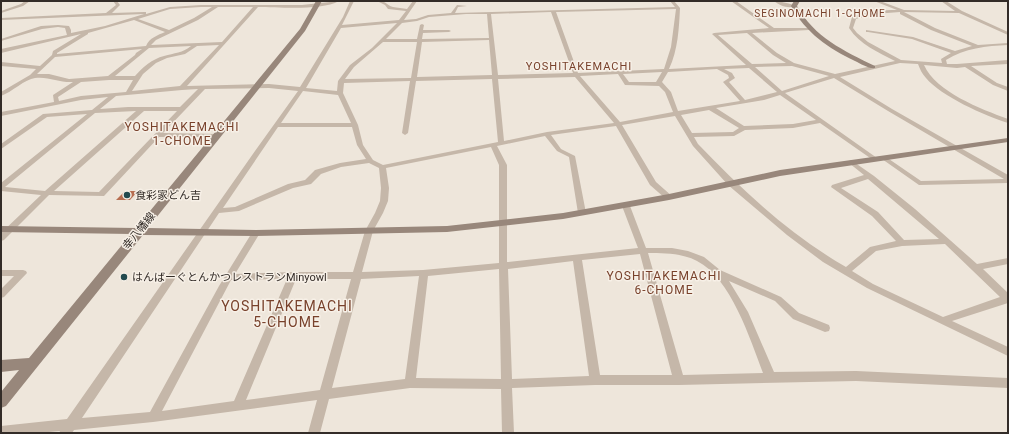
<svg xmlns="http://www.w3.org/2000/svg" width="1009" height="434" font-family="Roboto,'Noto Sans JP',sans-serif">
<rect width="100%" height="100%" fill="#eee6db"/>
<!-- building -->
<path fill="#b76e51" d="M125,191H138L130,200H116Z"/>
<g fill="none" stroke-linecap="round" stroke-linejoin="round">
<!-- street -->
<g fill="#c5b7a9" fill-rule="evenodd">
<path d="M25,1H30L23,6L1,13V11L21,4Z"/>
<path d="M113,1H117L120,5L112,13L144,12H146V14L170,7L201,5H302L339,1C321,11 279,7 258,7L187,86L269,84L300,87L343,17L350,1H354L342,25L399,20L406,11L388,9L385,5L377,1C387,1 386,5 393,7C397,8 403,8 407,9L413,1H417L404,20L416,19L428,15L451,13L457,5L467,6L458,7L455,13L675,7L670,1H674L680,8C679,28 678,50 669,69L746,65L712,34L714,33L769,28L731,1H736L774,28H811V30H809L752,33L777,53L794,63L835,74L895,61C878,52 860,45 849,28L852,17C867,11 882,10 897,10L874,1H880L904,10L955,11L941,1H946L962,11L1008,32V35L959,13L904,12L935,28L978,45L1008,43V45C986,46 965,48 946,60L947,64H957L1008,60V64L971,66L997,83L1008,87V91L993,85L965,67L957,68L924,65C936,92 981,109 1008,119V123C985,116 941,96 926,78C922,74 920,69 918,64L900,63L840,77L892,109L1008,175V183L919,185L882,159L881,158L882,157H886L921,181L1004,179L888,111L834,78L785,93L877,158L878,159L877,160H873L820,123L793,128L745,130L734,136L694,137L698,144C742,190 790,235 846,267L870,247L896,241L872,216L831,187L832,185L864,175L849,163L847,162L851,160L874,176L915,209L977,264L1008,258V264L983,269L1008,293V303L952,321L1008,347V356L867,288L823,262L787,235L728,185L693,146L675,116L622,125L656,182L673,197L669,199H666L650,185L616,126L551,135L561,149L575,156L586,213L582,215L578,213L569,157L557,151L545,136L497,146L507,165V262L638,248L622,206L626,204L630,206L646,248H672L688,251L704,257L720,270L781,297L799,313L829,325L830,328L829,331L825,332L793,319L775,301L729,281L748,312L774,372L856,371L1008,378V388L856,381L679,385H595L512,388L514,433H502L501,389L410,388L329,399L320,433H308L317,400L153,422L74,430L72,433H59L60,431L38,433H1V426L67,419L255,151L298,91L269,88L205,89L163,133L217,134L219,135V137H159L104,196L49,195L4,240L1,241V233L41,195L1,191V183L87,114L47,117L1,149V144L43,114L92,110L108,97L81,100L1,116V112L54,102L53,95L73,82C60,83 48,76 35,78C25,79 12,92 1,96V92L30,75L36,69L1,66V62L40,66L52,55L53,51L81,34L1,53V49L67,35L65,28L58,27L42,29L1,41V39L41,26L58,25L69,26L71,30V33L105,26L144,14L1,20V18L106,13L116,5ZM201,7H212L194,18L169,30L138,19L170,9ZM218,7H253L222,42L151,45L156,40L198,20ZM676,9L671,47L664,69L578,73L556,12ZM551,12L573,73L498,75L491,14ZM900,12V14L931,30L972,46L955,51L913,37L866,30V32H868L912,39L951,53L941,59L942,63L901,60L868,42L857,33L853,28L856,19L874,14ZM466,14H487L489,38L422,39L423,33L449,32L451,31L449,30H423L424,25L422,24L420,25L417,39H386L402,23L417,21L429,17ZM134,20L165,32C158,35 149,38 146,46L57,54V53L88,34V33ZM397,23L372,48L350,65L338,81L337,91L306,88L341,28ZM747,33L773,55L786,63L752,64L718,35ZM489,40L492,75L417,77L422,42ZM383,42H417L411,78L345,79L354,67ZM219,45L180,86L132,91L143,74L156,63L167,58L185,54L197,46ZM191,46C183,53 174,53 164,56C152,59 143,67 135,76H115L149,48ZM142,49L136,53L135,55L108,76L69,79L49,74H37L55,57ZM792,66L829,76L782,91L755,67ZM749,68L777,92L745,100L729,82L735,78L732,73L724,69ZM717,69L728,75L729,78L723,82L740,101L678,111L671,92L662,82L668,72ZM662,72L656,82H629L623,74ZM618,74L625,85L659,86L665,92L673,112L620,122L580,76ZM575,77L614,123L547,132L504,141L498,79ZM492,79L498,142L383,165L373,160L363,145L358,125L343,93L344,83L410,81L402,133L405,135L408,133L416,81ZM109,80H133L126,92L81,96L59,101L58,97L81,82ZM198,89L180,107H128L100,109L116,96L182,90ZM303,91L338,95L351,123H281ZM780,95L816,120L793,124L744,126L716,108L764,100ZM709,110L739,128L733,132L692,133L681,115ZM136,111L45,191L5,187L95,113ZM144,111H177L99,192L54,191ZM278,127H352L357,145L366,159L340,163L315,170L305,180L288,184L235,207L223,208ZM491,147L499,165V263L423,270L362,272L373,231L383,213L388,201L389,188L386,168ZM369,163L379,168L381,188L380,201L375,213L365,231L353,272H293L235,274L260,233L259,231H253L219,286L150,412L82,418L219,213L239,211L293,188L311,184L321,174L341,167ZM868,179L939,239L904,240L878,212L841,188ZM945,244L1000,297L943,317L873,284L852,271L876,251L902,246ZM648,253C664,253 682,253 697,261C731,278 750,339 763,373L683,375ZM640,254L672,375H600L582,260ZM573,261L589,376L512,379L508,269ZM499,269L501,379L416,378L428,276ZM419,276L405,379L332,388L361,279ZM287,279L234,401L162,411L231,280ZM296,279H351L320,390L246,400Z"/>
<path d="M774,1C778,1 793,4 796,6C789,9 780,6 774,1Z"/>
<path d="M1,270H23L26,271L27,273L4,297L1,298V289L14,276H1Z"/>
</g>
<!-- secondary -->
<g fill="#98877b" fill-rule="evenodd">
<path d="M316,1H322L305,31L148,228L256,230L447,226L563,213L669,194L780,170L1008,138V142L780,176L669,200L563,219L447,232L256,236L143,235L6,406L1,408V392L19,370L1,372V360L29,358L131,234L1,232V226L136,228L300,29Z"/>
<path d="M794,1H800L797,6C814,37 844,51 875,66V68C869,69 861,64 855,61C828,48 806,33 791,6Z"/>
</g>
</g>
<!-- markers -->
<g fill="#234a4f" stroke="#f7f0e7" stroke-width="1.5">
<circle cx="127" cy="195" r="4"/>
<circle cx="124" cy="277" r="4"/>
</g>
<g text-anchor="middle" dominant-baseline="central" stroke-width="3" stroke-linejoin="round" paint-order="stroke">
<!-- far-neighbourhood labels -->
<g font-size="10" letter-spacing="1" fill="#78412b" stroke="#f7f0e7">
<text x="820" y="13">SEGINOMACHI 1-CHOME</text>
</g>
<!-- far-quarter labels -->
<g font-size="11" letter-spacing="1" fill="#78412b" stroke="#f7f0e7">
<text x="579" y="66">YOSHITAKEMACHI</text>
</g>
<!-- poi labels -->
<g font-size="11" fill="#332c28" stroke="#f7f0e7" text-anchor="start">
<text x="135" y="195">食彩家どん吉</text>
<text x="132" y="277">はんばーぐとんかつレストランMinyowl</text>
</g>
<!-- street labels -->
<g font-size="11" fill="#332c28" stroke="#f7f0e7">
<text transform="translate(139 231) rotate(-51)">幸八幡線</text>
</g>
<!-- neighbourhood labels -->
<g font-size="12" letter-spacing="1" fill="#78412b" stroke="#f7f0e7">
<text x="182" y="127">YOSHITAKEMACHI<tspan x="182" dy="14">1-CHOME</tspan></text>
<text x="664" y="276">YOSHITAKEMACHI<tspan x="664" dy="14">6-CHOME</tspan></text>
</g>
<!-- near-neighbourhood labels -->
<g font-size="14" letter-spacing="1" fill="#78412b" stroke="#f7f0e7">
<text x="287" y="306">YOSHITAKEMACHI<tspan x="287" dy="16">5-CHOME</tspan></text>
</g>
</g>
<!-- border -->
<rect width="1009" height="434" fill="none" stroke="#332c28" stroke-width="4"/>
</svg>
